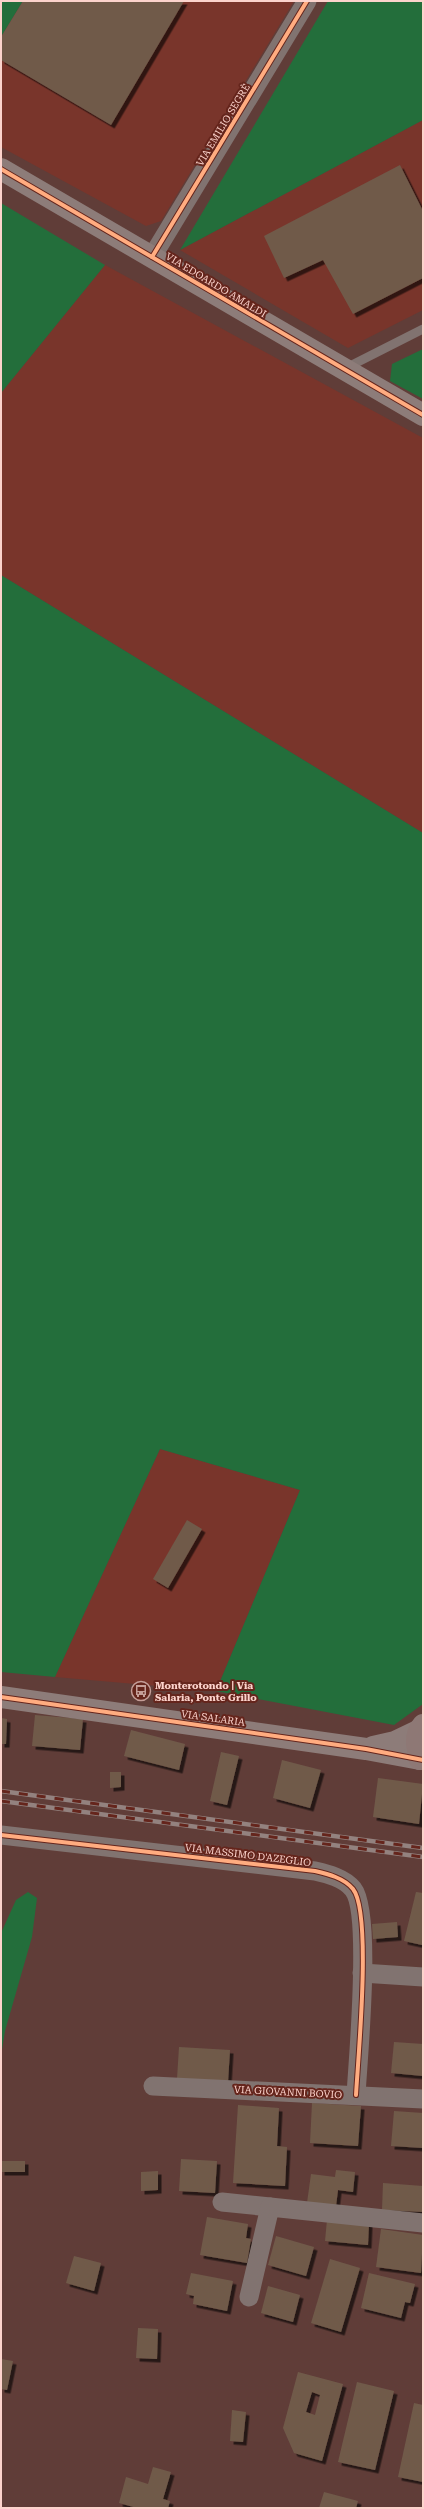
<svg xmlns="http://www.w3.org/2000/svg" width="424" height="2509" font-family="'Roboto Serif',serif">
<defs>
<filter id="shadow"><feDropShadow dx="3.5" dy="3.5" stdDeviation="0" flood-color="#0009"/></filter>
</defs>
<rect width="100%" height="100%" fill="#603d38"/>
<!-- built -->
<g fill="#79352b">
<path d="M23,1H294L161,221L146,226L1,147V37Z"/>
<path d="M423,120V310L348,348L180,250Z"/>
<path d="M105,265L423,438V833L1,575V393Z"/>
<path d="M160,1449L300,1490L216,1691L55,1677Z"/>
</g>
<!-- green -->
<g fill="#236e3b">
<path d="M1,1H23L1,37Z"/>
<path d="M328,1H423V120L180,250Z"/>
<path d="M1,203L105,265L1,393Z"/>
<path d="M423,349V399L390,381L392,364Z"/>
<path d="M1,575L423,833V1704L394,1725L216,1691L300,1490L160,1449L55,1677L1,1672Z"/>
<path d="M28,1892L37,1898L32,1937L5,2031L1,2056V1933L16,1900Z"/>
</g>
<!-- building -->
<g fill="#705a4a" fill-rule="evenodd" filter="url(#shadow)">
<path d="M23,1H184L111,125L1,60V37Z"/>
<path d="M400,165L423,211V278L353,314L323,260L284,278L264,236Z"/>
<path d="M187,1520L202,1529L168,1588L153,1579Z"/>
<path d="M35,1715L83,1719L80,1750L32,1746Z"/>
<path d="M1,1718L7,1719L6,1744H1Z"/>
<path d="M131,1730L185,1744L179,1770L124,1756Z"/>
<path d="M221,1752L239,1756L227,1805L210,1801Z"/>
<path d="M282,1760L321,1770L310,1808L273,1798Z"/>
<path d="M110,1772H121V1787L110,1788Z"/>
<path d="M378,1778L423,1784L419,1824L373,1817Z"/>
<path d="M416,1892L423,1893L422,1945L404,1941Z"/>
<path d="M397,1922L398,1937L373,1939L372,1924Z"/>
<path d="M394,2042L423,2044V2076L391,2073Z"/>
<path d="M179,2047L230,2050L228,2082L177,2079Z"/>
<path d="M312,2103L361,2106L358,2146L310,2143Z"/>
<path d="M238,2105L279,2108L277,2146L287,2147L285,2186L233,2183Z"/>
<path d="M394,2111L423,2113V2148L391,2146Z"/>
<path d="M181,2159L217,2161L215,2193L179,2191Z"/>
<rect x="1" y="2161" width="24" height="11"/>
<path d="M336,2170L355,2172L353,2192L338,2190L336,2206L307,2203L311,2174L335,2177Z"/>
<path d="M158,2171V2190L141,2191V2172Z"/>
<path d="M383,2183L423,2186V2212L382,2210Z"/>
<path d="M207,2217L248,2224L246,2238L251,2239L247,2263L200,2255Z"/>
<path d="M327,2220L369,2223L368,2245L325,2241Z"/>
<path d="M381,2229L423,2235L421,2273L376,2267Z"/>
<path d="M276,2236L314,2247L306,2276L268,2265Z"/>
<path d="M74,2256L101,2263L94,2291L66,2283Z"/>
<path d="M330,2259L360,2268L341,2332L311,2323Z"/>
<path d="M191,2273L233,2281L227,2311L193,2304L194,2296L186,2294Z"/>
<path d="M369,2273L415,2284L410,2303L405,2302L401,2318L361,2308Z"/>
<path d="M268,2286L300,2295L293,2322L261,2313Z"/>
<path d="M138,2328L158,2329L157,2359L136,2358Z"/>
<path d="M1,2359L13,2361L7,2390L1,2389Z"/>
<path d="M298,2372L343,2384L322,2461L294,2453L283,2428ZM312,2392L320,2395L315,2415L306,2412Z"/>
<path d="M357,2382L394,2391L375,2470L338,2462Z"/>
<path d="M414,2403L423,2405V2482L398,2477Z"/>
<path d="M232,2410L246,2412L243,2442L230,2441Z"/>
<path d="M153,2467L171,2472L163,2499L170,2501L168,2508H137L119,2503L126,2477L148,2484Z"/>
<path d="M324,2492L358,2501L356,2508H319Z"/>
</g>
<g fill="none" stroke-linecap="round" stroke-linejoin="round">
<!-- lane -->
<path stroke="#817370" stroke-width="9" d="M346,368L423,329"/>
<!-- street -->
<g stroke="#817370" stroke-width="19">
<path d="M152,257L307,1"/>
<path d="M1,1835L315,1871C328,1874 344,1878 353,1889C372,1913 358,2058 356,2095"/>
<path d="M362,1973L423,1977"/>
<path d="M153,2086L423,2099"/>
<path d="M222,2202L270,2207"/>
<path d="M249,2297L270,2207L423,2223"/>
</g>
<!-- secondary -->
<g stroke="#8d7c79" stroke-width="22">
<path d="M1,169L423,415"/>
<path d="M1,1697L366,1749L420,1759"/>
<path d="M373,1747L395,1742L418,1731"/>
</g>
<!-- primary -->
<path stroke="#8e7875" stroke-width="22" d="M420,1759C417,1747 414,1735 423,1725"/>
<!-- rail casing -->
<g stroke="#93827f" stroke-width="4.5">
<g id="rail">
<path d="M1,1791L423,1848"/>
<path d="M1,1801L423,1857"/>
</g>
</g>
<!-- rail -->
<use href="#rail" stroke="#65251c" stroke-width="3" stroke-dasharray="9" stroke-linecap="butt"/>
<!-- cycleway casing -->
<g stroke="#65251c" stroke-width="6">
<g id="cycleway">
<path d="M1,169L423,415"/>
<path d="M152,257L307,1"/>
<path d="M1,1697L366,1749L423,1760"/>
<path d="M1,1835L315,1871C328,1874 344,1878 353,1889C372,1913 358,2058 356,2095"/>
</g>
</g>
<!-- cycleway -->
<use href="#cycleway" stroke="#ffac80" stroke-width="4"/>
</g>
<!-- icons -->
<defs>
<g id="bus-ring" transform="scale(1)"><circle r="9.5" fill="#65251c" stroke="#c59e98" stroke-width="1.5"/><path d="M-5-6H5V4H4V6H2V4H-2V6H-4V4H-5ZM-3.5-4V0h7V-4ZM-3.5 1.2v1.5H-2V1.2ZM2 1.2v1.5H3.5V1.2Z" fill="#c59e98"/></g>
</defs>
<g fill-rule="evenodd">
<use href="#bus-ring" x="141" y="1691"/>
</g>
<g text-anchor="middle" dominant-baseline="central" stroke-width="4" stroke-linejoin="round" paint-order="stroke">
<!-- street labels -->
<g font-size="10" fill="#fcd3cc" stroke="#65251c">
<text transform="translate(223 125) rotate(-59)">VIA EMILIO SEGRÈ</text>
<text transform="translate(216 285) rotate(31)">VIA EDOARDO AMALDI</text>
<text transform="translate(213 1718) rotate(8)">VIA SALARIA</text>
<text transform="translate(248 1855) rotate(7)">VIA MASSIMO D'AZEGLIO</text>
<text transform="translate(288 2092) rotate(3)">VIA GIOVANNI BOVIO</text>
</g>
<!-- poi labels -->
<g font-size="10" font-weight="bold" fill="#fcd3cc" stroke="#65251c" text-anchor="start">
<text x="155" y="1685">Monterotondo | Via<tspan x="155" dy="12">Salaria, Ponte Grillo</tspan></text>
</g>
</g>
<!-- border -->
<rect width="424" height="2509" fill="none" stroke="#fcd3cc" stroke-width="4"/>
</svg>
